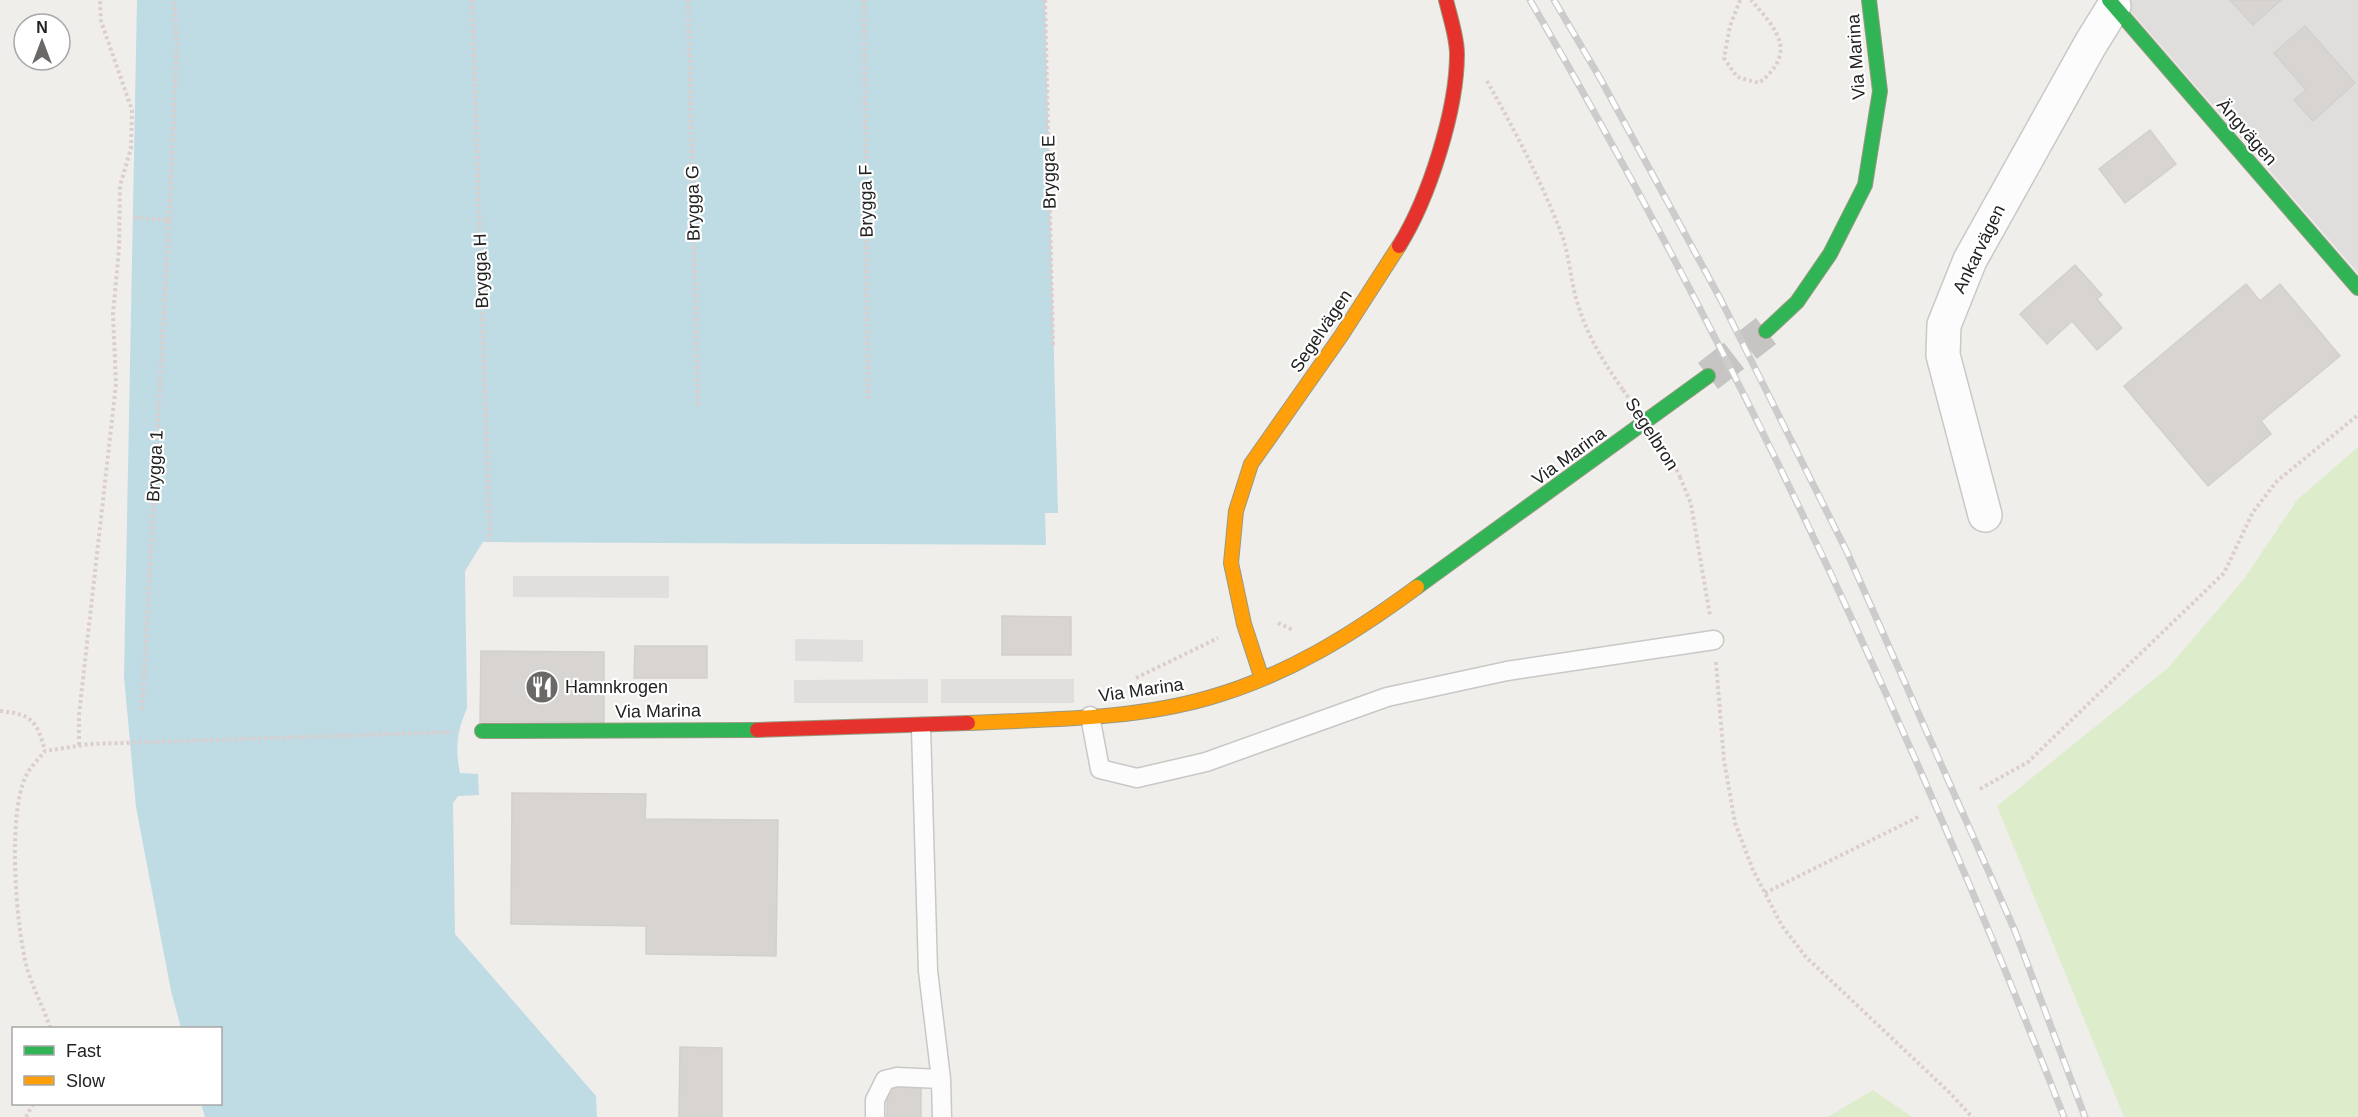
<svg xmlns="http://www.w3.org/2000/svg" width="2358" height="1117" font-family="Arial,sans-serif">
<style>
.residential{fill:#dfdedc}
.grass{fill:#ddeccb}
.parking{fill:#e0dfde}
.water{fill:#bfdbe3}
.building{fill:#d7d4d2;stroke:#d3d0cc;stroke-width:1.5}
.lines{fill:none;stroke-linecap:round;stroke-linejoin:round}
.secondary-tunnel{stroke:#c7c5c3;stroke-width:33;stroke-dasharray:33 16;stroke-linecap:butt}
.lane-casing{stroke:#c9c8c7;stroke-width:21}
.street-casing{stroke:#c9c8c7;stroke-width:36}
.fast-casing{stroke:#999a82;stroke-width:16}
.slow-casing{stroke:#999a82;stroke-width:16}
.jam-casing{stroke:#999a82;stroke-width:16}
.path{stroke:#dccecd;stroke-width:4;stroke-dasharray:3 3;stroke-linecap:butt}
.lane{stroke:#fdfcfc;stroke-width:18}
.street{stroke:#fdfcfc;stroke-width:33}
.fast{stroke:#30b455;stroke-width:14}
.slow{stroke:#ff9f0a;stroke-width:14}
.jam{stroke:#e5322d;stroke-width:14}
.rail-casing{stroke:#ccc;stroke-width:7}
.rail{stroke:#fff;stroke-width:4.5;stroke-dasharray:14;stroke-linecap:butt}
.path-bridge{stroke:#dccecd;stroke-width:4;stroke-dasharray:3 3;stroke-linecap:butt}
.labels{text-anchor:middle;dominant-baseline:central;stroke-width:4.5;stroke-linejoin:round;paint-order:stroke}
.street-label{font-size:18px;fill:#222;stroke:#fff}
.poi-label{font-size:18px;fill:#222;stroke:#fff;text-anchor:start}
</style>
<rect width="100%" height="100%" fill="#f0eeeb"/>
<path class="residential" d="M 2121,0 L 2358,0 L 2358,273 Z"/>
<path class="grass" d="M 2358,447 L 2358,1117 L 2124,1117 L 1997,806 L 2168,668 L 2244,579 L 2297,500 Z
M 1873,1090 L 1912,1117 L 1828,1117 Z"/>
<path class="parking" d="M 513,576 L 669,576 L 669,598 L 513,597 Z
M 795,639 L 863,640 L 863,662 L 795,661 Z
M 928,679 L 928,703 L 794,703 L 794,680 Z
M 941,679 L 1074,679 L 1074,703 L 941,703 Z"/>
<path class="water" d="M 137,0 L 1045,0 L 1058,513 L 1045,513 L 1046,545 L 483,542 L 465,571 L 467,708 C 457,731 455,749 460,773 L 478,774 L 479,795 L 458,796 L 453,803 L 455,934 L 596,1096 L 597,1117 L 205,1117 L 201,1104 L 220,1104 L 220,1028 L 181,1028 L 171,991 L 136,807 L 124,677 Z"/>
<path class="building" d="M 2230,0 L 2281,0 L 2253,25 Z
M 2305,26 L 2355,83 L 2313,121 L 2294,100 L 2306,90 L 2274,53 Z
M 2150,130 L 2176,164 L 2125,203 L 2099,169 Z
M 2075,265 L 2102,295 L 2097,299 L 2122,328 L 2097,350 L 2072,321 L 2047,344 L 2020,314 Z
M 2246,284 L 2260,301 L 2280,284 L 2340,356 L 2261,421 L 2271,434 L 2208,486 L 2124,386 Z
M 1002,616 L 1071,617 L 1071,655 L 1002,655 Z
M 635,646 L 707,646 L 707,678 L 634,678 Z
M 481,651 L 604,652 L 604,722 L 480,722 Z
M 512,793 L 646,794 L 645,819 L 778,820 L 776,956 L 646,954 L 646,926 L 511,924 Z
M 680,1047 L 722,1048 L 722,1117 L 679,1117 Z
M 887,1086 L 921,1086 L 921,1117 L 887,1117 Z"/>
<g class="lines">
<path class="secondary-tunnel" d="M 1708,376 L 1766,331"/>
<defs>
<path id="lane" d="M 1090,716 L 1100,769 L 1137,778 L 1206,762 L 1387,697 L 1507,671 L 1714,640
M 921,727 L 928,971 L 941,1079 L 942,1117
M 875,1117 L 875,1100 L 885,1080 L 897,1077 L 941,1079"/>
<path id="street" d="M 1985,515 L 1943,355 L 1944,325 L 1970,260 L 2090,45 L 2114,6"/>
<path id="fast" d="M 2109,0 L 2358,288
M 1766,331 L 1797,302 L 1830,254 L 1865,185 L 1880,91 L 1869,0
M 1417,587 L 1708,376
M 482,731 L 757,730"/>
<path id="slow" d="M 1262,679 L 1244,624 L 1231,563 L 1236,511 L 1251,464 L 1341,336 L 1399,246
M 968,723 C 1048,719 1131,720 1208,698 C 1286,676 1352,635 1417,587"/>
<path id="jam" d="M 1399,246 C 1429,198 1457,110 1457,54 C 1457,37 1450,17 1446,0
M 757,730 L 968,723"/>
</defs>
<use href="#lane" class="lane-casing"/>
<use href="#street" class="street-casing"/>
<use href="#fast" class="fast-casing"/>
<use href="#slow" class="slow-casing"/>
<use href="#jam" class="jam-casing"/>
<path class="path" d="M 472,0 L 490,542
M 688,0 L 698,407
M 864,0 L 868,401
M 1045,0 L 1053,345
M 1740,0 L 1730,26 L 1724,58 L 1737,77 L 1759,83 C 1798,52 1777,30 1751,0
M 1487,81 C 1515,131 1543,184 1563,238 C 1570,260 1571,284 1578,305 C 1588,337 1604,363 1623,390
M 134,218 L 169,220 L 142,712
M 169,220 L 177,44 L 174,0
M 1680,477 L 1691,504 L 1710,616
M 1278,623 L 1293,630
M 1716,662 L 1724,760 L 1735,823 L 1753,870 L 1782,926 L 1806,957 L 1951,1094 L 1972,1117
M 1136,678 L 1218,638
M 0,711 C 32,714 37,721 45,751
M 79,745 L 79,715 L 116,384 L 113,314 L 119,249 L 120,186 L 131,148 L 132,110 L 101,21 L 100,0
M 1980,789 L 2028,762 L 2224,573 L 2253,512 L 2277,481 L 2358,415
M 1765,893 L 1920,816
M 50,1028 C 44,1008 33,989 27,968 C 16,928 7,814 26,776 C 30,767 39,759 45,751 L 90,744 L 452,732
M 26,1117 L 33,1104"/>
<use href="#lane" class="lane"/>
<use href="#street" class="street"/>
<use href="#fast" class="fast"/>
<use href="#slow" class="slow"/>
<use href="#jam" class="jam"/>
<defs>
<path id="rail" d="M 1530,0 C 1739,357 1913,732 2064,1117
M 1554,0 L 1600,78 L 1721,300 L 1847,552 L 2015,931 L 2085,1117"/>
</defs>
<use href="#rail" class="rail-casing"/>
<use href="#rail" class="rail"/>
<path class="path-bridge" d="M 1623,390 L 1669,454 L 1680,477"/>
</g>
<defs>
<symbol id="restaurant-disc" viewBox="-11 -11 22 22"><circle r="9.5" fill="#6a6968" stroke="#fff"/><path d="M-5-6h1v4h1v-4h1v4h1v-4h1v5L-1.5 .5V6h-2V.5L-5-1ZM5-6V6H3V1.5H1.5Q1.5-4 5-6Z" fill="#fff"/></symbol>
</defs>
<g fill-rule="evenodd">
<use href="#restaurant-disc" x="523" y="668" width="38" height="38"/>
</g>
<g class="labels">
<g class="street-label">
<text transform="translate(1856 57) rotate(-94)">Via Marina</text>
<text transform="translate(2247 132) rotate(49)">Ängvägen</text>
<text transform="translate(1049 172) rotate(-91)">Brygga E</text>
<text transform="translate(866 201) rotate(-91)">Brygga F</text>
<text transform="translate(693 203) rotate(-91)">Brygga G</text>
<text transform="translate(1979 249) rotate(-64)">Ankarvägen</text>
<text transform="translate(481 271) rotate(-92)">Brygga H</text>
<text transform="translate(1321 331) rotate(-56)">Segelvägen</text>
<text transform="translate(1652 434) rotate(57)">Segelbron</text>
<text transform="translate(1569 456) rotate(-36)">Via Marina</text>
<text transform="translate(155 466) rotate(-87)">Brygga 1</text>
<text transform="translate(1141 690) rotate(-8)">Via Marina</text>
<text transform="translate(658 711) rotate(-1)">Via Marina</text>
</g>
<g class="poi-label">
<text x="565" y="687">Hamnkrogen</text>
</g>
</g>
<rect x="12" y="1027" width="210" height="78" fill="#ffffff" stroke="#a7a7a7" stroke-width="1.5"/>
<rect x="24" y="1046" width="30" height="9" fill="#30b455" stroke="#a7a7a7" stroke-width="1.5"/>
<text x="66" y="1057" font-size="18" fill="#222222">Fast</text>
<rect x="24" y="1076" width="30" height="9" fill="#ff9f0a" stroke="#a7a7a7" stroke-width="1.5"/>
<text x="66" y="1087" font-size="18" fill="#222222">Slow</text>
<g transform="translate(42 42)"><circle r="28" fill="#ffffff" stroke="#a7a7a7" stroke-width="1.5"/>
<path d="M0-4.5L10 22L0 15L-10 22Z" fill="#6a6968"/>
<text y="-9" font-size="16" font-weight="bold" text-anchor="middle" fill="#222222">N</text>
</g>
</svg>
